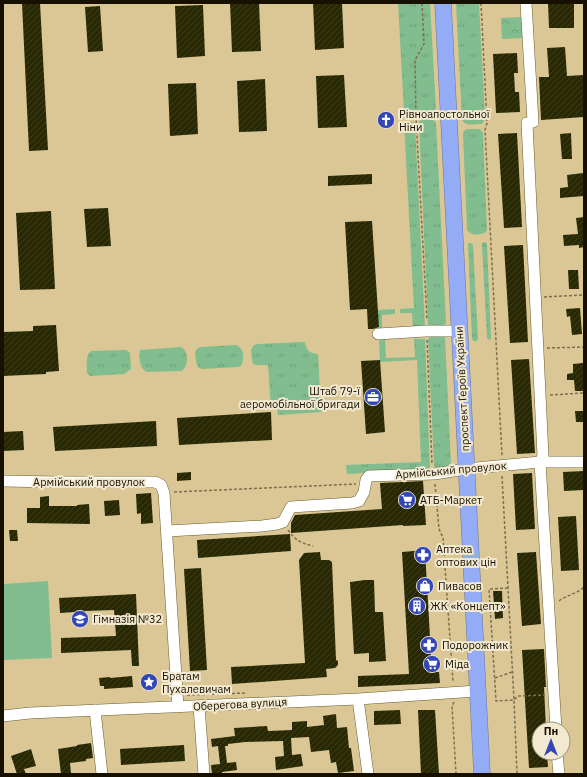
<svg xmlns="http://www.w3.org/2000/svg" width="587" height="777" font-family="'IBM Plex Sans',sans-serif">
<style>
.grass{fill:url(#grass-tufts)}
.park{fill:url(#park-crowns)}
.garden{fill:#81bd8e}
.building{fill:url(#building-hatch)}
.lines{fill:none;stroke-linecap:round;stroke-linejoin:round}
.minor-casing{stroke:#6c5b2c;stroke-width:12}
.highway-casing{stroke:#6875a0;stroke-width:17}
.path{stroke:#7d6f4e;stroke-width:1.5;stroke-dasharray:3 2;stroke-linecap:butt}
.minor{stroke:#fff;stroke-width:11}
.highway{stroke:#94acf5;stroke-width:16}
.labels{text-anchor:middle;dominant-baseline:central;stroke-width:4;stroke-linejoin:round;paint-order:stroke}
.poi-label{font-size:11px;fill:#171001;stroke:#f2e9d0;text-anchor:start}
.street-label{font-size:11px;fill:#171001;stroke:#f2e9d0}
</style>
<defs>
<pattern id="grass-tufts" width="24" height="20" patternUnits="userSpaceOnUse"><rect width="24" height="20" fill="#81bd8e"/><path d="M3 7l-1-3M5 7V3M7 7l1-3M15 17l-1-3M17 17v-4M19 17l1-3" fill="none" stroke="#6fa179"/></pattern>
<pattern id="park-crowns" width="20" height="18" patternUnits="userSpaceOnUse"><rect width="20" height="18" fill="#81bd8e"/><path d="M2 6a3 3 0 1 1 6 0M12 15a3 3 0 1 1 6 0" fill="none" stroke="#6fa179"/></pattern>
<pattern id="building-hatch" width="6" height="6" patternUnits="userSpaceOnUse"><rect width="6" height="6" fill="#282803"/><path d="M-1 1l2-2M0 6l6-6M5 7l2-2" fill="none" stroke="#3e3d1d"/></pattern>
</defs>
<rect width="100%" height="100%" fill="#dac795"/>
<path class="grass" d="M 398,3 L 430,3 L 436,109 L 432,114 C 427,114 421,116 418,111 L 404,111 Z
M 456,3 L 479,3 L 485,117 L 484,121 L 482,124 C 475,124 466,127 462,120 Z
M 422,120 C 427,120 434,118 436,123 L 446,322 L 445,325 C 440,327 433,327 428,325 L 419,124 L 419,121 Z
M 413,122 L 415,123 L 425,327 L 413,329 L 412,313 L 400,313 L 400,309 L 414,308 L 404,123 Z
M 467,129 L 480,129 L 483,133 L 487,229 L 486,232 C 480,235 471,236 467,230 L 463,134 L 464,131 Z
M 484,242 L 486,243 L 487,244 L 491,338 L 490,340 L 488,339 L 487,338 L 482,245 L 482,243 Z
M 468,243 L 471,243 L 473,245 L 478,338 L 477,341 L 474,341 L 472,339 Z
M 395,309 L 395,314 L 382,315 L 382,330 L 378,329 L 378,310 Z
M 443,335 L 445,337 L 451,464 L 450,466 L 437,468 L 435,467 L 434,465 L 428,339 L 431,336 Z
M 385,338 L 386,358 L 415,357 L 414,339 L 425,339 L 430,469 L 347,474 L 346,465 L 421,462 L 417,360 L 380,362 L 379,339 Z
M 305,342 C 306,350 310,354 318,354 L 321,412 L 278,415 L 277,407 L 271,407 L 268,365 L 257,365 L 253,364 L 252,360 L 251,350 L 254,345 L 258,344 Z
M 236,345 C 244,348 245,358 241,366 L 238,367 L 202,369 L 198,367 L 196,361 L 195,352 L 198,348 L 201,347 Z
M 181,347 C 189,351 189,365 182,371 L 147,372 C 139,368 139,358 140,350 Z
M 126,350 L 130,353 L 131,369 L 124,374 L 90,376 L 87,373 C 87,366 85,356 91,351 Z"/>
<path class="park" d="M 522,17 L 523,38 L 502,39 L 501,18 Z"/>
<path class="garden" d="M 48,581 L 52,658 L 3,660 L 3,584 Z"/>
<path class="building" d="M 22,3 L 40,3 L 48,150 L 29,151 Z
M 230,3 L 259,3 L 261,51 L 232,52 Z
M 313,3 L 342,3 L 344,48 L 315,50 Z
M 548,3 L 574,3 L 574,28 L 549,28 Z
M 203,5 L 205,56 L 177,58 L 175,6 Z
M 100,6 L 103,51 L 88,52 L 85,7 Z
M 565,47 L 567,76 L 584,75 L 584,117 L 541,120 L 539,77 L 549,77 L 547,48 Z
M 517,53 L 518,73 L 514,73 L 515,92 L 519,92 L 520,112 L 496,113 L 493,54 Z
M 344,75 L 347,127 L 318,128 L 316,76 Z
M 265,79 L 267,131 L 239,132 L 237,81 Z
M 196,83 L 198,134 L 170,136 L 168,84 Z
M 387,114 L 390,117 L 394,116 L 394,125 L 383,125 L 378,121 L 383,115 Z
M 517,133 L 522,227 L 504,228 L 498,134 Z
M 571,133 L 572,159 L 562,159 L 560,134 Z
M 583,173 L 584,196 L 560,198 L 560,188 L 568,187 L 567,175 Z
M 372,174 L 372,184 L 328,186 L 328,176 Z
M 108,208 L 111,246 L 87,247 L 84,209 Z
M 51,211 L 55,289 L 20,290 L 16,213 Z
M 584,217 L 584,247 L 579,248 L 579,245 L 564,246 L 563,235 L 578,234 L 576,218 Z
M 372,221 L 379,327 L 373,329 L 368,329 L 367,309 L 350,310 L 345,222 Z
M 523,245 L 528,342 L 510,343 L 504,246 Z
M 568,270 L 578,270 L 579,289 L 569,289 Z
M 580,308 L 582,334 L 572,335 L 570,316 L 567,317 L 566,309 Z
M 56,325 L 59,371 L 46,372 L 46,374 L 3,376 L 3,332 L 33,331 L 33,326 Z
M 529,359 L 535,453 L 517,454 L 511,360 Z
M 380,360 L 385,432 L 366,434 L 361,361 Z
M 583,363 L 584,391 L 575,391 L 574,380 L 567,380 L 567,374 L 573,373 L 573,364 Z
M 575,411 L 584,411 L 584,422 L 576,422 Z
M 271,412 L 272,440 L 179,445 L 177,418 Z
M 156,421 L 157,446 L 55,451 L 53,427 Z
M 23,431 L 24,450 L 3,451 L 3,432 Z
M 584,471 L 584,490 L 564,491 L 563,472 Z
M 191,472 L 191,480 L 177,481 L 177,473 Z
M 532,473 L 535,529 L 516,530 L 513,474 Z
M 423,481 L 426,525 L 403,526 L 403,525 L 291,533 L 291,523 L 295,515 L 382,509 L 380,483 Z
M 151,493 L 153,523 L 141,524 L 141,513 L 137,514 L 136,494 Z
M 49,496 L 49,506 L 77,506 L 77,505 L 89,504 L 90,524 L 27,523 L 27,508 L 40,508 L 40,497 Z
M 119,500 L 120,515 L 105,516 L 104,501 Z
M 576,516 L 579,570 L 561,571 L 558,517 Z
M 9,530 L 17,530 L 18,541 L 10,541 Z
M 290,534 L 291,551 L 198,558 L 197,540 Z
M 425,550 L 432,672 L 439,672 L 440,683 L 358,687 L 358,676 L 409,674 L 402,552 Z
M 320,552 L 321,560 L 329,560 L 332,562 L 336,660 L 338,661 L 338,665 L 335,668 L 326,669 L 327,677 L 232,684 L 231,667 L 305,663 L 299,560 L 304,553 Z
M 536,552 L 541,624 L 522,626 L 517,553 Z
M 201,568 L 207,670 L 190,671 L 184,569 Z
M 365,580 L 374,580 L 375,612 L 383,612 L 386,661 L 369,662 L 369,653 L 354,654 L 350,582 Z
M 493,591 L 502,591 L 503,618 L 495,619 Z
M 136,594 L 139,666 L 132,666 L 131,650 L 61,653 L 61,638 L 116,636 L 114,610 L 85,611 L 86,622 L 76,623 L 75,612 L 60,613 L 59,598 Z
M 544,649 L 546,687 L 544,687 L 546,729 L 539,729 L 539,753 L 547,753 L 548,767 L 529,768 L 522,650 Z
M 132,676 L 133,687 L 104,689 L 104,686 L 100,686 L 99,678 L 110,677 L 110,678 Z
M 400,710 L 401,724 L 374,725 L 374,711 Z
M 418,710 L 435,710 L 439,774 L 421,774 Z
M 336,714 L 337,728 L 347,727 L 349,748 L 351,748 L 354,771 L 338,773 L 336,762 L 331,763 L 329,750 L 311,752 L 309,737 L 291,738 L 292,755 L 301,754 L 303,766 L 276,770 L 275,757 L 284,756 L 283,741 L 245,742 L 228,744 L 228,746 L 225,746 L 227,763 L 236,762 L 237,770 L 222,772 L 222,774 L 212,774 L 211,765 L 220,764 L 218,746 L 212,747 L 211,739 L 235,736 L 234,728 L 267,726 L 268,731 L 292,730 L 292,722 L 307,721 L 307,727 L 324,725 L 323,716 Z
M 91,743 L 93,758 L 86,759 L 86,761 L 70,763 L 71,773 L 61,774 L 58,749 L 77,746 L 77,745 Z
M 184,745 L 185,761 L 121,765 L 120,749 Z
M 31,749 L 36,766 L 24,769 L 26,774 L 17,774 L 11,756 Z"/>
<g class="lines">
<defs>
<path id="minor" d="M 526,3 L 533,122 L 527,123 L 543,456 L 540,462 L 556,729
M 378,334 L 426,331 L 459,331
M 3,481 L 57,482 L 155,482 L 161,485 L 164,493 L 178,707
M 167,531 L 262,526 L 277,524 L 283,522 L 291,507 L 352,503 L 359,501 L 364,492 L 366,480 L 369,476 L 434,474 L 466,469 L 540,462 L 584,462
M 358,699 L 368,774
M 199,706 L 204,774
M 95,710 L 102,774
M 3,716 L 30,713 L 358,699 L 477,691
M 557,753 L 559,774"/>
<path id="highway" d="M 443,3 L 482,774"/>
</defs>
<use href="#minor" class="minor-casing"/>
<use href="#highway" class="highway-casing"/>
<path class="path" d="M 422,3 L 424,44 L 415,60 L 416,118 L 427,320
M 481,3 L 487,123 L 485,130 L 502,456
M 544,297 L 584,295
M 427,340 L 432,464
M 547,348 L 584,347
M 550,395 L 584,393
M 502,476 L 514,700 L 517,774
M 435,484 L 439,529 L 443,538 L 453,682
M 174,492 L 356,484
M 288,530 C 296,541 301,543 313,546
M 508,588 L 489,589 L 496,701 L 514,700 L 518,696 L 545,695
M 559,601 C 566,595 577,594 584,587
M 495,678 L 512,672
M 187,695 L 247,693
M 454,702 L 452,706 L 456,774"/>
<use href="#minor" class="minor"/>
<use href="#highway" class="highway"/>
</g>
<defs>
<symbol id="church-disc" viewBox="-11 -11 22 22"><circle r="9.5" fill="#3246b7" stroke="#f2e9d0"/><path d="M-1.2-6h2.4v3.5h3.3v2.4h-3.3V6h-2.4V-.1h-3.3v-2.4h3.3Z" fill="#fff"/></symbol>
<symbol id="office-disc" viewBox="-11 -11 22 22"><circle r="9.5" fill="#3246b7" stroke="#f2e9d0"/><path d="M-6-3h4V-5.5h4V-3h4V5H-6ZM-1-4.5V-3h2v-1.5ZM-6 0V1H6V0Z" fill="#fff"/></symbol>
<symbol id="supermarket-disc" viewBox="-11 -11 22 22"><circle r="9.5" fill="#3246b7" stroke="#f2e9d0"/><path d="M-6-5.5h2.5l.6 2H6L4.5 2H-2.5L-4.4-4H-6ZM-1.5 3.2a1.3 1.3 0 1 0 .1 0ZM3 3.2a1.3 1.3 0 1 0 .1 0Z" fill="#fff"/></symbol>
<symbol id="pharmacy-disc" viewBox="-11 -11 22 22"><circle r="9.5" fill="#3246b7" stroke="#f2e9d0"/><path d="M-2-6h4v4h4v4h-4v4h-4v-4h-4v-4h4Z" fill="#fff"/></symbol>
<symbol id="shop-disc" viewBox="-11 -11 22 22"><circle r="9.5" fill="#3246b7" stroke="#f2e9d0"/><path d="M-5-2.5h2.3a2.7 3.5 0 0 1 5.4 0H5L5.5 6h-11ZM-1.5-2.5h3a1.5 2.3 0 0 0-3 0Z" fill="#fff"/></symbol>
<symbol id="building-disc" viewBox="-11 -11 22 22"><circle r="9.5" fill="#3246b7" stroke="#f2e9d0"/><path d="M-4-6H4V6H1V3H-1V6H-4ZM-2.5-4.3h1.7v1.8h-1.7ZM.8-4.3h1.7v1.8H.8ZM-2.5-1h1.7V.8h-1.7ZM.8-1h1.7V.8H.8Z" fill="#fff"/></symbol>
<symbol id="school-disc" viewBox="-11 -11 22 22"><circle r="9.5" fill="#3246b7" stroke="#f2e9d0"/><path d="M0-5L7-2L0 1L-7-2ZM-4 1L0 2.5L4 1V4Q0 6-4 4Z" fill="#fff"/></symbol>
<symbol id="sight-disc" viewBox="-11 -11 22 22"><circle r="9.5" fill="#3246b7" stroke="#f2e9d0"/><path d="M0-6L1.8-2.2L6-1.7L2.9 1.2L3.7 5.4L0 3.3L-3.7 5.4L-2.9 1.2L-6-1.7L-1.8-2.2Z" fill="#fff"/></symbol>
</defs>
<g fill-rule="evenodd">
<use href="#church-disc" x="376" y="110" width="20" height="20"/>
<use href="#office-disc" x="363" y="387" width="20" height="20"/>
<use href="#supermarket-disc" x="397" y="490" width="20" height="20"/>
<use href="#pharmacy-disc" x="413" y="545" width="20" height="20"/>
<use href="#shop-disc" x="415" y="576" width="20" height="20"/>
<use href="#building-disc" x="407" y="596" width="20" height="20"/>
<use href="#school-disc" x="70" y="609" width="20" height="20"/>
<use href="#pharmacy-disc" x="419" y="635" width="20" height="20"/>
<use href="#supermarket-disc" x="422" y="654" width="20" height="20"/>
<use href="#sight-disc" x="139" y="672" width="20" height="20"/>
</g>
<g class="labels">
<g class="poi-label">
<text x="399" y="114">Рівноапостольної<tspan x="399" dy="13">Ніни</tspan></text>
<text x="360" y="391" text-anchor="end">Штаб 79-ї<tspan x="360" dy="13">аеромобільної бригади</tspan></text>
<text x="420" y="500">АТБ-Маркет</text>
<text x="436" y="549">Аптека<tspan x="436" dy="13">оптових цін</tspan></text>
<text x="438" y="586">Пивасов</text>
<text x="430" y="606">ЖК «Концепт»</text>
<text x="93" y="619">Гімназія №32</text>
<text x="442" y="645">Подорожник</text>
<text x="445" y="664">Міда</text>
<text x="162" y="676">Братам<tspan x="162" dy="13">Пухалевичам</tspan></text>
</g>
<g class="street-label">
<text transform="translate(462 389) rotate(-93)">проспект Героїв України</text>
<text transform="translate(451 470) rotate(-5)">Армійський провулок</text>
<text x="89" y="482">Армійський провулок</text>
<text transform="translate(240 704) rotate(-3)">Оберегова вулиця</text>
</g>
</g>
<rect width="587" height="777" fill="none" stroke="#171001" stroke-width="8"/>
<g transform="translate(551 741)"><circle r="19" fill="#f2e9d0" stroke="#9a927d"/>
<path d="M0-3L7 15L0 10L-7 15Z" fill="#3246b7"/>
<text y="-6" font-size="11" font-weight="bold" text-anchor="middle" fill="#171001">Пн</text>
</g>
</svg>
